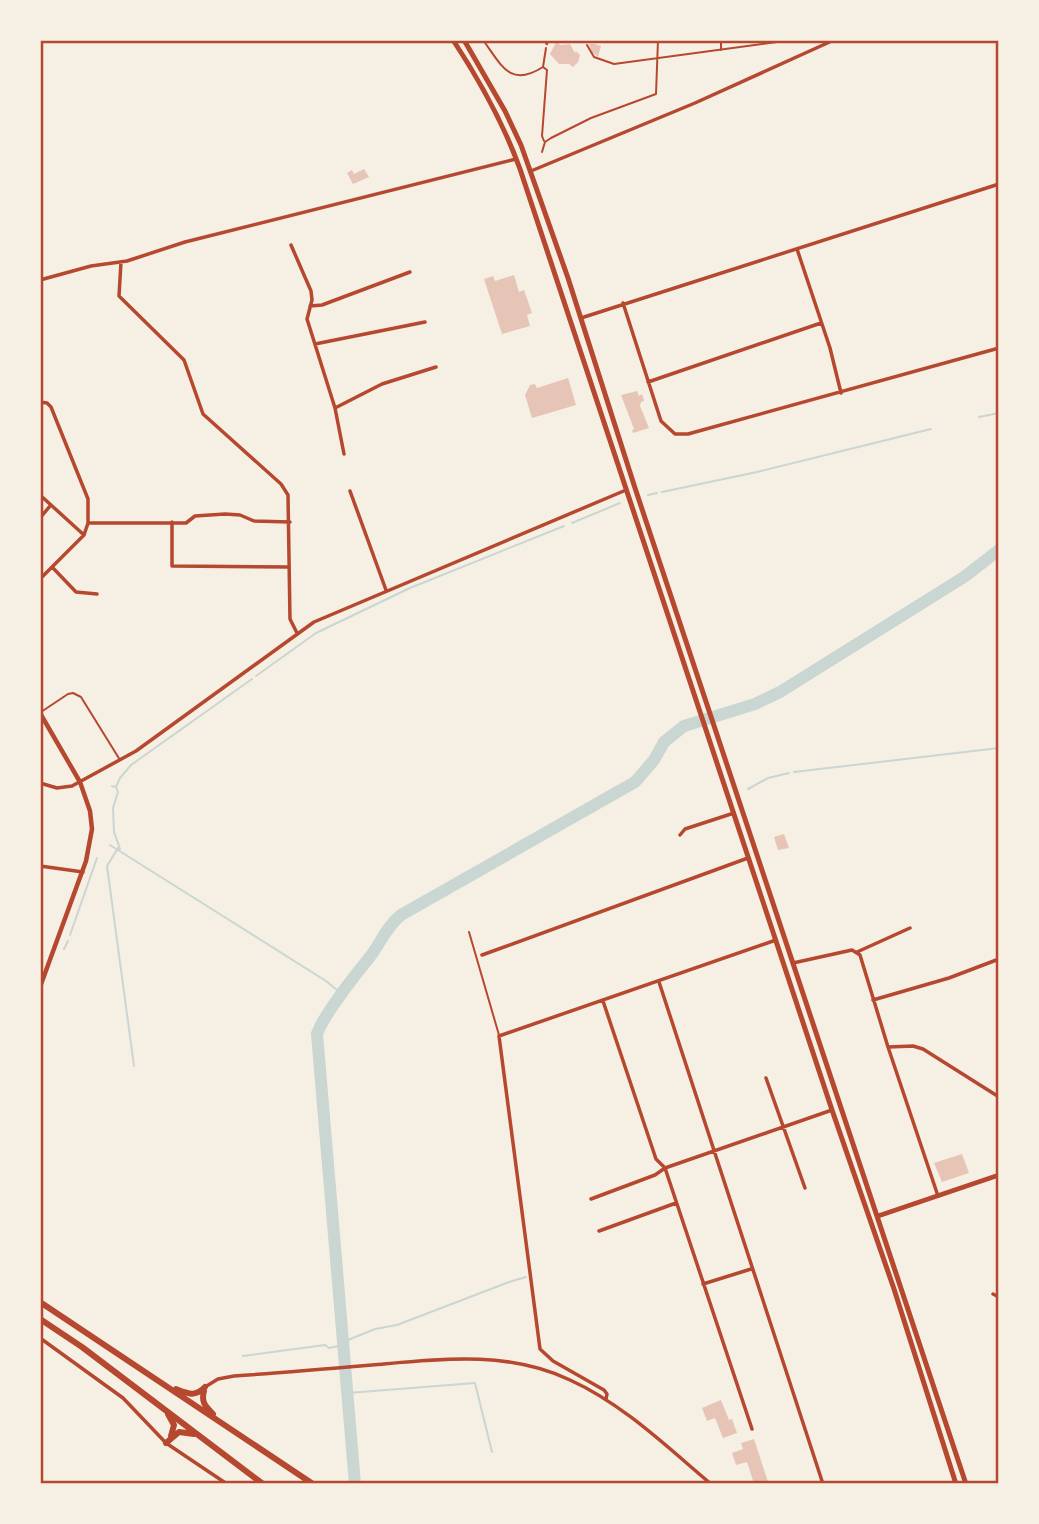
<svg xmlns="http://www.w3.org/2000/svg" width="1039" height="1524" font-family="'Public Sans',sans-serif">
<style>
.lines{fill:none;stroke-linecap:round;stroke-linejoin:round}
.stream{stroke:#c9d6d2;stroke-width:2}
.river{stroke:#c9d6d2;stroke-width:12}
.building{fill:#e6c5b7}
.path{stroke:#b5482f;stroke-width:2}
.service{stroke:#b5482f;stroke-width:2}
.pedestrian{stroke:#b5482f;stroke-width:2.5}
.minor{stroke:#b5482f;stroke-width:3.5}
.tertiary{stroke:#b5482f;stroke-width:4.5}
.secondary{stroke:#b5482f;stroke-width:5}
.trunk{stroke:#b5482f;stroke-width:6}
.neatline{fill:none;stroke:#b5482f;stroke-width:2.5}
</style>
<rect width="100%" height="100%" fill="#f6efe4"/>
<g class="lines">
<path class="stream" d="M 979,417 L 999,413
M 662,492 L 757,472 L 931,429
M 648,495 L 657,493
M 572,523 L 620,503
M 256,676 L 316,633 L 410,588 L 564,526
M 794,772 L 999,748
M 112,786 L 116,787 L 118,792 L 113,808 L 114,832 L 120,849
M 116,787 L 120,778 L 131,765 L 252,679
M 748,789 L 768,778 L 789,773
M 110,845 L 326,981 L 343,995
M 118,848 L 107,866 L 134,1066
M 70,935 L 97,858
M 40,941 L 42,941
M 64,949 L 68,941
M 343,1342 L 375,1329 L 397,1325 L 509,1282 L 526,1277
M 243,1356 L 325,1345 L 329,1348 L 344,1345
M 348,1393 L 475,1383 L 492,1452"/>
<path class="river" d="M 355,1484 L 317,1034 C 323,1016 356,974 369,958 C 381,943 386,927 401,915 L 635,782 L 654,760 L 664,742 L 684,726 L 755,704 L 780,692 L 964,577 L 999,550"/>
</g>
<path class="building" d="M 556,42 L 561,45 L 570,44 L 575,53 L 576,51 L 580,55 L 578,62 L 573,67 L 569,64 L 559,64 L 550,54 Z
M 589,44 L 595,44 L 601,46 L 598,57 L 592,52 Z
M 364,169 L 369,177 L 353,184 L 347,173 L 352,170 L 354,174 Z
M 514,275 L 519,292 L 524,290 L 532,313 L 527,315 L 530,326 L 502,334 L 484,279 L 493,276 L 495,281 Z
M 568,378 L 576,405 L 532,418 L 525,395 L 530,385 L 535,384 L 537,388 Z
M 637,391 L 639,396 L 642,394 L 644,401 L 641,402 L 640,406 L 649,428 L 633,433 L 632,430 L 634,429 L 621,395 Z
M 784,834 L 789,848 L 778,850 L 774,837 Z
M 962,1154 L 969,1173 L 942,1182 L 934,1163 Z
M 721,1400 L 729,1420 L 732,1419 L 737,1433 L 723,1438 L 715,1418 L 707,1421 L 702,1408 Z
M 754,1439 L 768,1482 L 762,1484 L 754,1484 L 747,1462 L 736,1465 L 732,1453 L 743,1449 L 741,1443 Z"/>
<g class="lines">
<path class="path" d="M 483,40 C 502,66 510,88 543,67
M 721,40 L 721,50
M 587,45 L 594,57 L 614,64 L 792,40
M 544,141 L 542,136 L 547,70 L 543,67 L 546,48
M 542,152 L 545,142 L 551,138 L 591,118 L 656,94 L 658,40"/>
<path class="service" d="M 41,712 L 68,694 L 73,693 L 81,697 L 120,760
M 469,932 L 499,1035"/>
<path class="pedestrian" d="M 545,41 L 547,44"/>
<path class="minor" d="M 531,171 L 695,103 L 834,40
M 291,245 L 311,291 L 312,300 L 307,319 L 335,408 L 344,454
M 797,249 L 830,348 L 841,393
M 121,262 L 119,296 L 184,360 L 203,414 L 281,484 L 288,495 L 290,619 L 297,633
M 40,280 L 91,266 L 127,261 L 185,242 L 516,159
M 623,303 L 661,421 L 675,434 L 688,434 L 999,348
M 310,306 L 322,305 L 410,272
M 581,318 L 999,184
M 315,344 L 425,322
M 648,382 L 821,323
M 40,402 L 47,403 L 51,407 L 88,499 L 88,523 L 84,535 L 40,579
M 335,408 L 382,384 L 436,367
M 350,491 L 386,590
M 40,495 L 84,535
M 40,518 L 50,506
M 172,522 L 172,566 L 289,567
M 88,523 L 186,523 L 195,516 L 225,514 L 240,515 L 254,521 L 290,522
M 53,568 L 76,592 L 97,594
M 40,783 L 57,788 L 72,786 L 136,751 L 314,622 L 626,490
M 680,835 L 685,829 L 734,813
M 40,866 L 83,872
M 857,952 L 910,928
M 482,955 L 748,858
M 793,963 L 852,950 L 860,955 L 888,1047 L 938,1196
M 659,982 L 823,1484
M 873,1000 L 949,978 L 999,959
M 603,1001 L 656,1159 L 665,1168 L 752,1429
M 888,1047 L 913,1046 L 923,1049 L 999,1097
M 766,1078 L 805,1188
M 591,1199 L 655,1175 L 665,1168 L 832,1110
M 599,1231 L 676,1203
M 703,1284 L 751,1269
M 993,1294 L 999,1297
M 40,1338 L 123,1398 L 166,1443 L 227,1484
M 205,1387 L 218,1379 L 234,1376 C 280,1373 326,1369 372,1365 C 439,1359 507,1350 570,1380 C 623,1404 667,1447 711,1484
M 606,1399 L 607,1394 L 604,1390 L 553,1361 L 540,1349 L 499,1036 L 776,940"/>
<path class="tertiary" d="M 40,713 L 80,782 L 90,811 L 92,829 L 86,861 L 40,987
M 878,1216 L 999,1175"/>
<path class="secondary" d="M 453,40 C 480,81 503,122 520,169 L 832,1110 L 894,1289 L 956,1484
M 464,40 L 505,111 L 521,145 L 568,278 L 635,488 L 966,1484"/>
<path class="trunk" d="M 40,1302 L 313,1484
M 40,1319 L 82,1347 L 263,1484
M 176,1389 C 189,1394 195,1397 205,1387
M 204,1391 C 201,1402 205,1406 213,1414
M 168,1414 L 174,1425 L 171,1436
M 166,1443 L 179,1432 L 194,1434"/>
</g>
<rect width="1039" height="1524" fill="none" stroke="#f6efe4" stroke-width="84"/>
<rect x="42" y="42" width="955" height="1440" class="neatline"/>
</svg>
